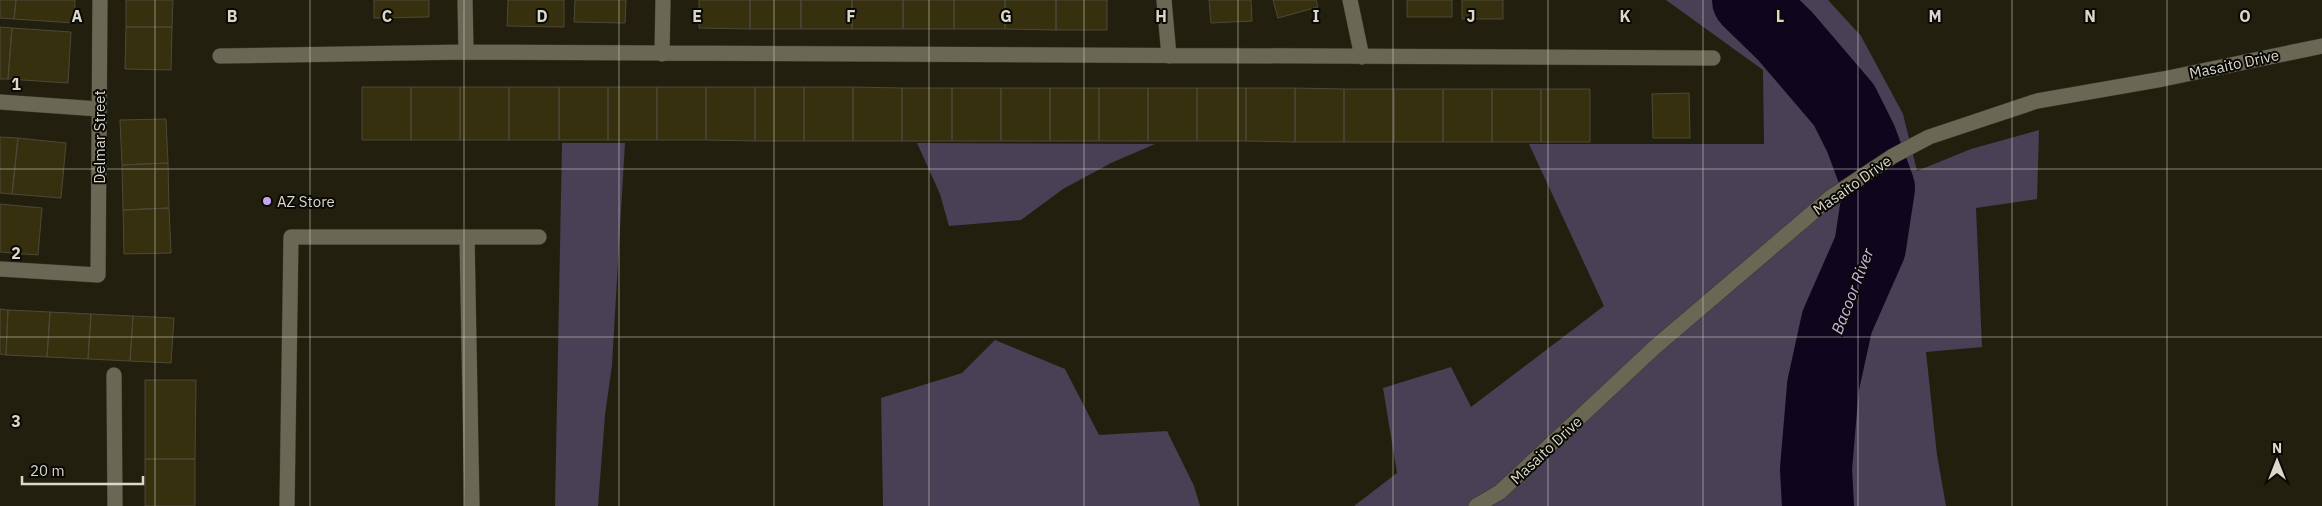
<svg xmlns="http://www.w3.org/2000/svg" width="2322" height="506" font-family="'IBM Plex Sans',sans-serif">
<style>
.green{fill:#484054}
.lines{fill:none;stroke-linecap:round;stroke-linejoin:round}
.river{stroke:#0f051c;stroke-width:72}
.building{fill:#37300f;stroke:#4d4938}
.minor-casing{stroke:#39372d;stroke-width:16}
.minor{stroke:#6b6755;stroke-width:15}
.grid{fill:none;stroke:#dad8cd;stroke-width:1;stroke-opacity:0.55}
.poi-dot{fill:#c5a7f1;stroke:#0a0904;stroke-width:2}
.labels{text-anchor:middle;dominant-baseline:central;stroke-width:4;stroke-linejoin:round;paint-order:stroke}
.street-label{font-size:15px;fill:#dad8cd;stroke:#0a0904}
.poi-label{font-size:15px;fill:#dad8cd;stroke:#0a0904;text-anchor:start}
.water-label{font-size:16px;font-style:italic;fill:#ccb6ed;stroke:#0a0904}
.grid-label{font-size:16px;text-anchor:middle;font-weight:bold;fill:#dad8cd;stroke:#0a0904;stroke-width:4;stroke-linejoin:round;paint-order:stroke}
</style>
<rect width="100%" height="100%" fill="#231f0f"/>
<path class="green" d="M 1666,0 L 1828,0 L 1861,36 L 1903,114 L 1917,171 L 1971,149 L 2039,130 L 2037,199 L 1976,208 L 1982,347 L 1926,352 L 1937,455 L 1946,506 L 1354,506 L 1397,473 L 1383,388 L 1451,367 L 1471,407 L 1604,306 L 1529,144 L 1764,144 L 1763,70 Z
M 562,143 L 625,143 L 612,365 L 605,415 L 598,506 L 555,506 Z
M 917,143 L 1155,144 L 1111,163 L 1063,189 L 1021,220 L 949,226 L 940,194 Z
M 995,340 L 1065,369 L 1099,435 L 1167,431 L 1194,486 L 1200,506 L 883,506 L 881,398 L 962,373 Z"/>
<g class="lines">
<path class="river" d="M 1748,0 L 1785,36 L 1844,105 L 1861,139 L 1879,188 L 1870,247 L 1837,322 L 1823,386 L 1816,469 L 1818,506"/>
</g>
<path class="building" d="M 0,0 L 16,0 L 14,19 L 0,18 Z
M 16,0 L 75,0 L 74,23 L 14,19 Z
M 126,0 L 173,0 L 172,27 L 126,27 Z
M 374,0 L 429,0 L 429,17 L 374,18 Z
M 508,0 L 564,0 L 564,27 L 507,26 Z
M 575,0 L 626,0 L 625,23 L 574,22 Z
M 699,0 L 750,0 L 750,29 L 699,28 Z
M 750,0 L 801,0 L 801,29 L 750,29 Z
M 801,0 L 852,0 L 852,29 L 801,29 Z
M 852,0 L 903,0 L 903,29 L 852,29 Z
M 903,0 L 954,0 L 954,29 L 903,29 Z
M 954,0 L 1005,0 L 1005,29 L 954,29 Z
M 1005,0 L 1056,0 L 1056,30 L 1005,29 Z
M 1056,0 L 1107,0 L 1107,30 L 1056,30 Z
M 1209,0 L 1251,0 L 1252,21 L 1211,23 Z
M 1273,0 L 1316,0 L 1318,7 L 1278,18 Z
M 1407,0 L 1452,0 L 1452,17 L 1407,17 Z
M 1462,0 L 1503,0 L 1503,19 L 1462,19 Z
M 0,27 L 12,28 L 8,79 L 0,79 Z
M 126,27 L 172,27 L 171,70 L 125,69 Z
M 12,28 L 71,32 L 68,83 L 8,79 Z
M 362,87 L 411,87 L 411,140 L 362,140 Z
M 411,87 L 460,87 L 460,140 L 411,140 Z
M 460,87 L 509,87 L 509,140 L 460,140 Z
M 509,87 L 559,87 L 559,140 L 509,140 Z
M 559,87 L 608,87 L 608,140 L 559,140 Z
M 608,87 L 657,87 L 657,140 L 608,140 Z
M 657,87 L 706,87 L 706,140 L 657,140 Z
M 706,87 L 755,87 L 755,141 L 706,140 Z
M 755,87 L 804,87 L 804,141 L 755,141 Z
M 804,87 L 853,87 L 853,141 L 804,141 Z
M 853,87 L 902,88 L 902,141 L 853,141 Z
M 902,88 L 952,88 L 952,141 L 902,141 Z
M 952,88 L 1001,88 L 1001,141 L 952,141 Z
M 1001,88 L 1050,88 L 1050,141 L 1001,141 Z
M 1050,88 L 1099,88 L 1099,141 L 1050,141 Z
M 1099,88 L 1148,88 L 1148,141 L 1099,141 Z
M 1148,88 L 1197,88 L 1197,141 L 1148,141 Z
M 1197,88 L 1246,88 L 1246,141 L 1197,141 Z
M 1246,88 L 1295,88 L 1295,142 L 1246,141 Z
M 1295,88 L 1344,89 L 1344,142 L 1295,142 Z
M 1344,89 L 1394,89 L 1394,142 L 1344,142 Z
M 1394,89 L 1443,89 L 1443,142 L 1394,142 Z
M 1443,89 L 1492,89 L 1492,142 L 1443,142 Z
M 1492,89 L 1541,89 L 1541,142 L 1492,142 Z
M 1541,89 L 1590,89 L 1590,142 L 1541,142 Z
M 1689,93 L 1690,138 L 1653,138 L 1652,94 Z
M 166,119 L 168,163 L 122,165 L 120,120 Z
M 0,137 L 18,138 L 12,194 L 0,193 Z
M 18,138 L 66,143 L 61,198 L 12,194 Z
M 168,163 L 169,208 L 123,210 L 122,165 Z
M 0,204 L 42,208 L 38,255 L 0,252 Z
M 169,208 L 171,253 L 124,254 L 123,210 Z
M 0,309 L 8,310 L 6,355 L 0,354 Z
M 8,310 L 50,312 L 47,357 L 6,355 Z
M 50,312 L 91,314 L 88,359 L 47,357 Z
M 91,314 L 133,316 L 130,361 L 88,359 Z
M 133,316 L 174,318 L 171,363 L 130,361 Z
M 145,380 L 196,380 L 195,459 L 145,459 Z
M 145,459 L 195,459 L 195,506 L 145,506 Z"/>
<g class="lines">
<defs>
<path id="minor" d="M 465,0 L 466,52 L 1713,58
M 1164,0 L 1169,56
M 1350,0 L 1362,57
M 662,54 L 663,0
M 220,56 L 466,52
M 0,102 L 99,109
M 467,237 L 472,506
M 0,269 L 98,275 L 100,0
M 114,375 L 115,506
M 287,506 L 291,237 L 539,237
M 1476,506 L 1500,492 L 1655,347 L 1831,197 L 1893,156 L 1929,137 L 2037,101 L 2163,79 L 2322,46"/>
</defs>
<use href="#minor" class="minor-casing"/>
<use href="#minor" class="minor"/>
</g>
<path class="grid" d="M 155,0 L 155,506M 310,0 L 310,506M 464,0 L 464,506M 619,0 L 619,506M 774,0 L 774,506M 929,0 L 929,506M 1084,0 L 1084,506M 1238,0 L 1238,506M 1393,0 L 1393,506M 1548,0 L 1548,506M 1703,0 L 1703,506M 1858,0 L 1858,506M 2012,0 L 2012,506M 2167,0 L 2167,506M 0,169 L 2322,169M 0,337 L 2322,337"/>
<circle class="poi-dot" cx="267" cy="201" r="5"/>
<g class="labels">
<g class="street-label">
<text transform="translate(2234 64) rotate(-12)">Masaito Drive</text>
<text transform="translate(99 137) rotate(-90)">Delmar Street</text>
<text transform="translate(1852 185) rotate(-35)">Masaito Drive</text>
<text transform="translate(1546 450) rotate(-43)">Masaito Drive</text>
</g>
<g class="poi-label">
<text x="277" y="201">AZ Store</text>
</g>
<g class="water-label">
<text transform="translate(1852 291) rotate(-69)">Bacoor River</text>
</g>
</g>
<g class="grid-label">
<text x="77" y="22">A</text>
<text x="232" y="22">B</text>
<text x="387" y="22">C</text>
<text x="542" y="22">D</text>
<text x="697" y="22">E</text>
<text x="851" y="22">F</text>
<text x="1006" y="22">G</text>
<text x="1161" y="22">H</text>
<text x="1316" y="22">I</text>
<text x="1471" y="22">J</text>
<text x="1625" y="22">K</text>
<text x="1780" y="22">L</text>
<text x="1935" y="22">M</text>
<text x="2090" y="22">N</text>
<text x="2245" y="22">O</text>
<text x="16" y="90">1</text>
<text x="16" y="259">2</text>
<text x="16" y="427">3</text>
</g>
<g transform="translate(2277 461)" stroke="#0a0904" stroke-width="4" paint-order="stroke">
<path d="M0-4L9 19L0 12L-9 19Z" fill="#dad8cd"/>
<text y="-8" font-size="14" font-weight="bold" text-anchor="middle" fill="#dad8cd">N</text>
</g>
<path d="M22 476v8h121v-8" fill="none" stroke="#dad8cd" stroke-width="2.5"/>
<text x="30" y="476" font-size="15" fill="#dad8cd" stroke="#0a0904" stroke-width="4" paint-order="stroke">20 m</text>
</svg>
